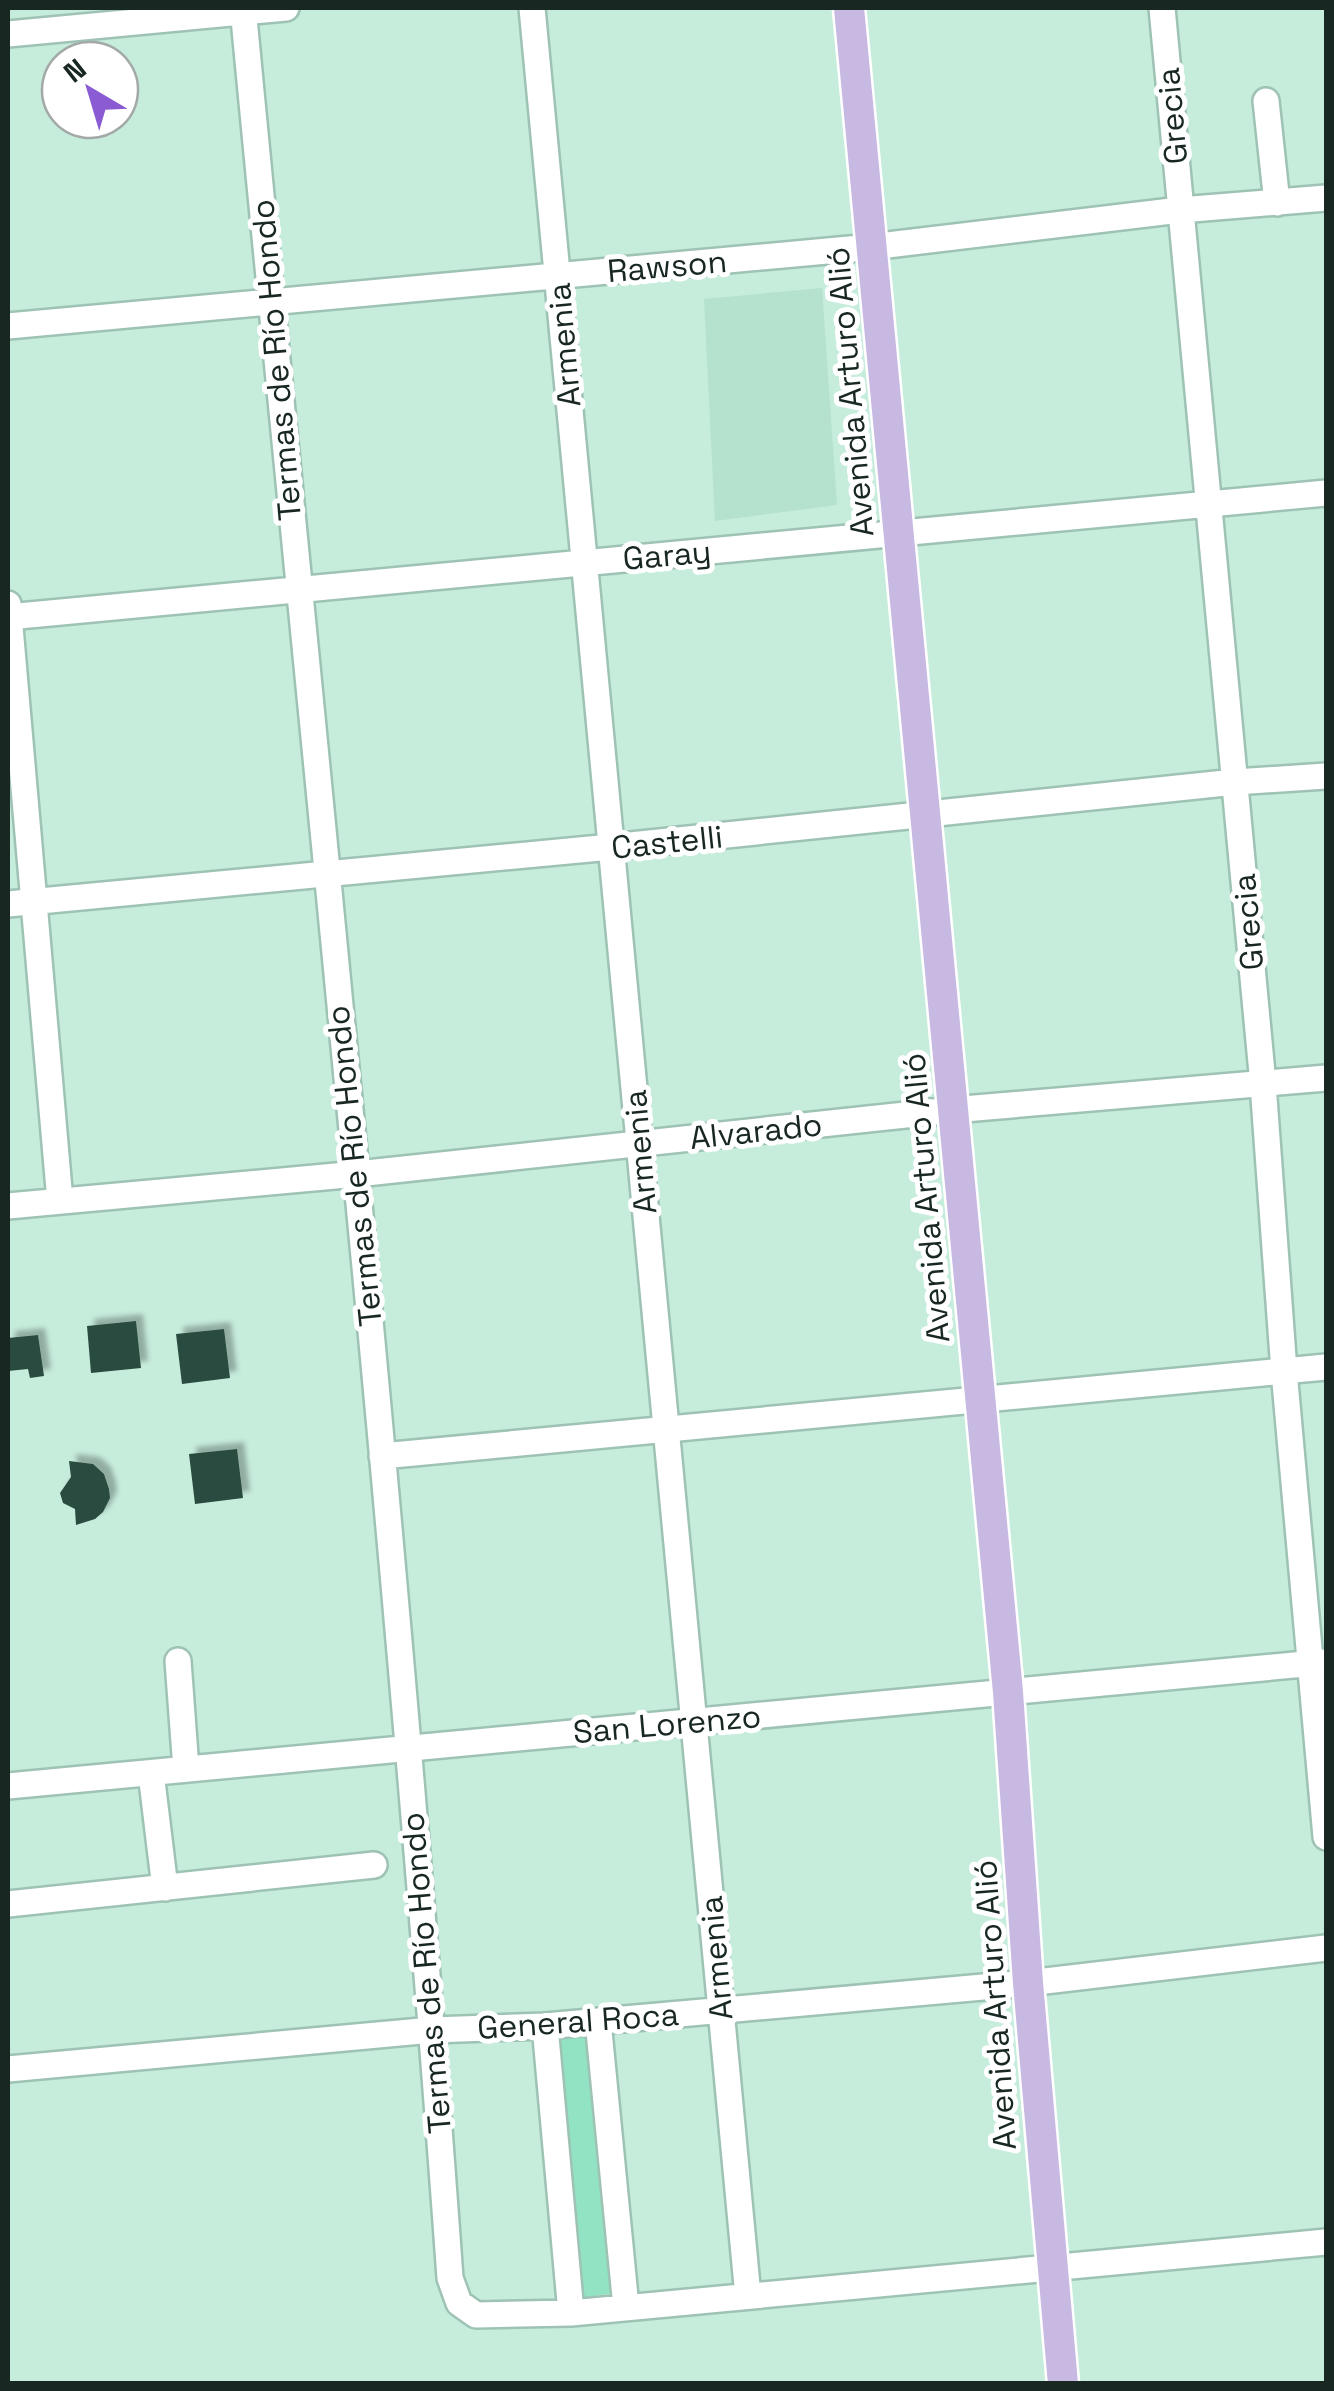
<svg xmlns="http://www.w3.org/2000/svg" width="1334" height="2391" font-family="'Space Grotesk',sans-serif">
<style>
.built{fill:#b4e2ce}
.green{fill:#91e3c4}
.building{fill:#2a4c3f;filter:url(#shadow)}
.lines{fill:none;stroke-linecap:round;stroke-linejoin:round}
.minor-casing{stroke:#9ec3b4;stroke-width:30}
.major-casing{stroke:#fff;stroke-width:35}
.minor{stroke:#fff;stroke-width:25}
.major{stroke:#c7b9e2;stroke-width:30}
.labels{text-anchor:middle;dominant-baseline:central;stroke-width:10;stroke-linejoin:round;paint-order:stroke}
.street-label{font-size:32px;fill:#182721;stroke:#fff}
</style>
<defs>
<filter id="shadow"><feDropShadow dx="7" dy="-7" stdDeviation="2.5" flood-color="#0004"/></filter>
</defs>
<rect width="100%" height="100%" fill="#c6ecdc"/>
<path class="built" d="M 822,288 L 837,505 L 715,521 L 704,299 Z"/>
<path class="green" d="M 588,2030 L 615,2293 L 578,2298 L 556,2034 Z"/>
<path class="building" d="M 136,1321 L 141,1368 L 91,1373 L 87,1326 Z
M 224,1329 L 230,1378 L 182,1384 L 176,1334 Z
M 38,1335 L 44,1376 L 30,1378 L 28,1369 L 8,1371 L 8,1338 Z
M 237,1449 L 243,1498 L 195,1504 L 189,1454 Z
M 69,1461 L 93,1464 L 104,1474 L 109,1489 L 110,1498 L 103,1512 L 95,1519 L 76,1525 L 75,1509 L 63,1503 L 60,1493 L 71,1477 Z"/>
<g class="lines">
<defs>
<path id="minor" d="M 243,8 C 315,764 396,1520 450,2278 L 459,2303 L 476,2315 L 571,2313 L 1326,2242
M 532,8 L 748,2296
M 1162,8 L 1263,1084 L 1284,1371 L 1326,1837
M 8,34 L 286,8
M 1266,101 L 1277,203
M 8,326 L 871,247 L 1180,210 L 1326,198
M 8,604 L 60,1201
M 8,617 L 1326,493
M 8,904 L 611,847 L 1235,782 L 1326,776
M 8,1206 L 357,1174 L 952,1110 L 1326,1078
M 382,1456 L 1326,1367
M 178,1661 L 186,1769
M 151,1773 L 165,1888
M 8,1786 L 1326,1662
M 8,1904 L 374,1865
M 598,2021 L 626,2307
M 545,2026 L 571,2313
M 8,2069 L 432,2030 L 545,2026 L 1028,1983 L 1326,1948"/>
<path id="major" d="M 849,8 L 1008,1692 L 1028,1983 L 1063,2384"/>
</defs>
<use href="#minor" class="minor-casing"/>
<use href="#major" class="major-casing"/>
<use href="#minor" class="minor"/>
<use href="#major" class="major"/>
</g>
<g class="labels">
<g class="street-label">
<text transform="translate(1172 116) rotate(-95)">Grecia</text>
<text transform="translate(667 266) rotate(-5)">Rawson</text>
<text transform="translate(564 345) rotate(-95)">Armenia</text>
<text transform="translate(276 360) rotate(-95)">Termas de Río Hondo</text>
<text transform="translate(850 392) rotate(-95)">Avenida Arturo Alió</text>
<text transform="translate(667 555) rotate(-5)">Garay</text>
<text transform="translate(667 842) rotate(-6)">Castelli</text>
<text transform="translate(1248 922) rotate(-95)">Grecia</text>
<text transform="translate(756 1131) rotate(-6)">Alvarado</text>
<text transform="translate(640 1152) rotate(-95)">Armenia</text>
<text transform="translate(354 1166) rotate(-96)">Termas de Río Hondo</text>
<text transform="translate(926 1198) rotate(-95)">Avenida Arturo Alió</text>
<text transform="translate(667 1724) rotate(-5)">San Lorenzo</text>
<text transform="translate(716 1958) rotate(-95)">Armenia</text>
<text transform="translate(426 1973) rotate(-95)">Termas de Río Hondo</text>
<text transform="translate(995 2005) rotate(-94)">Avenida Arturo Alió</text>
<text transform="translate(578 2021) rotate(-4)">General Roca</text>
</g>
</g>
<rect width="1334" height="2391" fill="none" stroke="#182721" stroke-width="20"/>
<g transform="translate(90 90) rotate(322)"><circle r="48" fill="#ffffff" stroke="#a3a9a6" stroke-width="2.5"/>
<path d="M0-8L18 38L0 25L-18 38Z" fill="#8b5bd4"/>
<text y="-15" font-size="28" font-weight="bold" text-anchor="middle" fill="#182721">N</text>
</g>
</svg>
